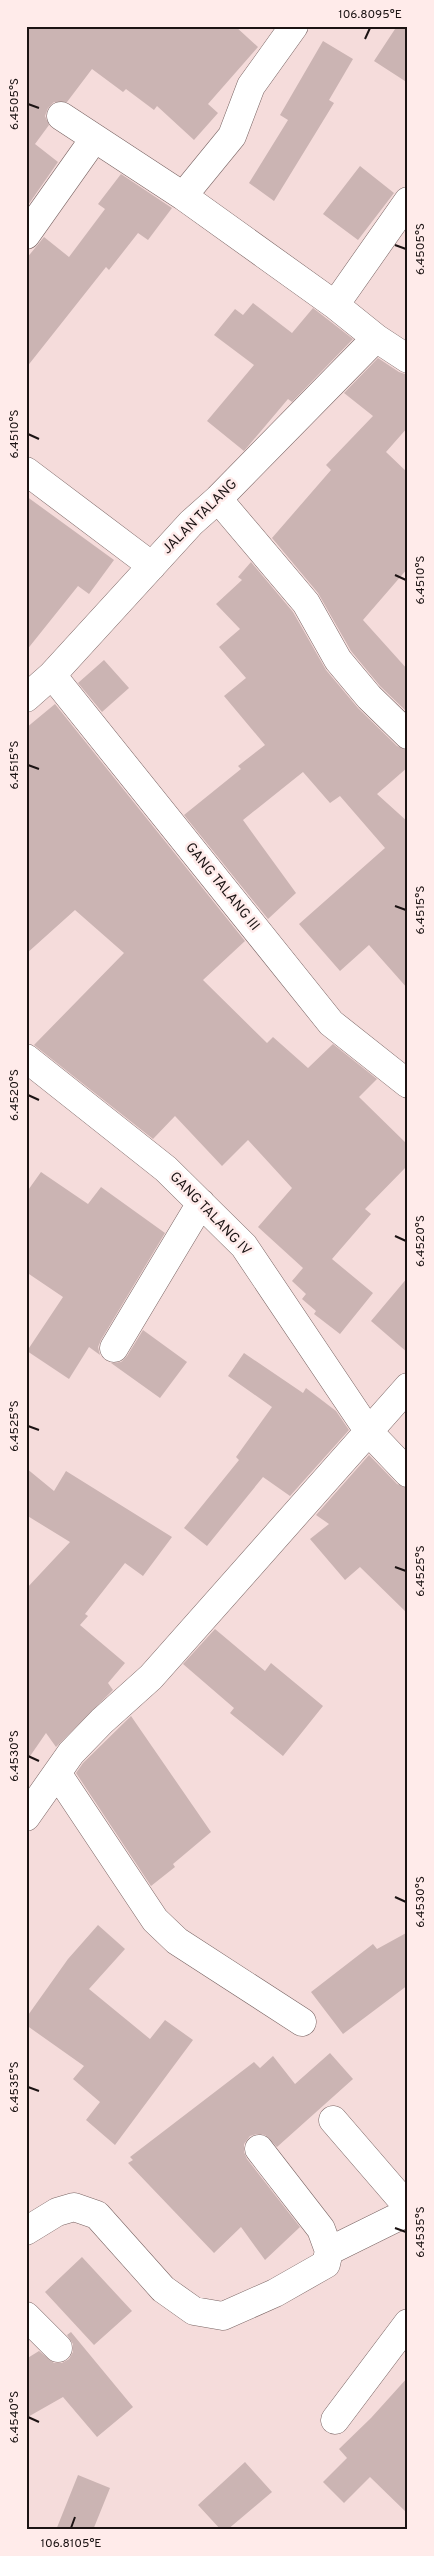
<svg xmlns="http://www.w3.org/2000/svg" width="434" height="2556" font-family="Overpass,sans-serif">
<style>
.building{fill:#cbb4b3}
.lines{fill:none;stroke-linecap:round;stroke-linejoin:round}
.street-casing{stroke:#796463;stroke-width:29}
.street{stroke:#fff;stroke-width:28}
.ticks{fill:none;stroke:#1b1313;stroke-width:2}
.labels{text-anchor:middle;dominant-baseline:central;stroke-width:5;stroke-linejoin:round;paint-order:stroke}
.street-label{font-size:14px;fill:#1b1313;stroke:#ffebea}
.neatline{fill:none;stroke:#1b1313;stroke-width:2}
.ticks-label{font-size:12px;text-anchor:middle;fill:#1b1313}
</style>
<rect width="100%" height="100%" fill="#f5dcdb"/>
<path class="building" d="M 26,26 L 235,26 L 258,47 L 208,104 L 218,113 L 194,140 L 157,106 L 154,110 L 126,89 L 123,92 L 92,69 L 67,102 L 54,102 L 48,108 L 45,116 L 49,125 L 35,144 L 58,162 L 26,208 Z
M 397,26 L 408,26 L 408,83 L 374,61 Z
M 323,41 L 353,59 L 329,100 L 334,103 L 274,201 L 249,183 L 288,120 L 280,115 Z
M 360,166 L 394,193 L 358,240 L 323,214 Z
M 121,174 L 172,208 L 148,240 L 138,233 L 109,270 L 106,267 L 26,368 L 26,259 L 44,237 L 69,257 L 105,209 L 98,204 Z
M 253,303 L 292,333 L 313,308 L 353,339 L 292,402 L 288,399 L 244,451 L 207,421 L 254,365 L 214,335 L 235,309 L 243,315 Z
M 378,358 L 399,372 L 408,375 L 408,427 L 386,452 L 408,473 L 408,568 L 363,620 L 408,670 L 408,713 L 380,686 L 351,651 L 318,593 L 272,538 L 331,470 L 326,465 L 373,416 L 344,393 Z
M 26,496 L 114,560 L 89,594 L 78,586 L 26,651 Z
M 251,562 L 293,612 L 326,670 L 358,708 L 397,746 L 408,750 L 408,767 L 377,794 L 408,822 L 408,989 L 369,945 L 340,971 L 299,924 L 385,848 L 340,796 L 330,803 L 303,772 L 243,820 L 296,893 L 268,919 L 184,815 L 241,769 L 238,766 L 265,745 L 224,696 L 246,678 L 219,647 L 240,629 L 216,604 L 242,580 L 238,577 Z
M 104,660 L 129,688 L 102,712 L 78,683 Z
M 55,704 L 245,941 L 203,980 L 267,1043 L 273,1037 L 308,1068 L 333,1044 L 377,1079 L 359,1097 L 408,1145 L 408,1165 L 365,1209 L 371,1214 L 332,1259 L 373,1293 L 340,1334 L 314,1314 L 316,1311 L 302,1299 L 306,1294 L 292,1281 L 303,1268 L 258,1227 L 292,1188 L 248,1140 L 222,1166 L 175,1116 L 153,1139 L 34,1045 L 124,953 L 75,910 L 26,954 L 26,728 Z
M 41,1172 L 88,1204 L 101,1187 L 165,1233 L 101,1340 L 98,1347 L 100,1355 L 89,1347 L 69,1379 L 27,1351 L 63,1297 L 26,1272 L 26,1193 Z
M 408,1277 L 408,1353 L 371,1321 Z
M 143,1330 L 187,1362 L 160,1398 L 111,1363 L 121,1362 L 127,1356 Z
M 244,1353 L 303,1393 L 306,1388 L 336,1411 L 349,1430 L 290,1496 L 263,1477 L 207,1546 L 184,1528 L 239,1460 L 236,1457 L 272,1407 L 228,1376 Z
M 369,1455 L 397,1484 L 408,1488 L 408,1614 L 360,1567 L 345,1580 L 310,1539 L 329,1524 L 316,1515 Z
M 26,1468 L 54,1491 L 66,1471 L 172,1537 L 143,1576 L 125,1563 L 85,1614 L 88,1616 L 80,1625 L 125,1663 L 108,1683 L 113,1690 L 56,1747 L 46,1733 L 26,1762 L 26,1589 L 70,1542 L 26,1515 Z
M 215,1629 L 265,1671 L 271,1663 L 323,1706 L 283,1756 L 230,1713 L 234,1708 L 183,1664 Z
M 131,1716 L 211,1832 L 173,1864 L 175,1867 L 151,1886 L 76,1773 L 83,1763 Z
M 98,1925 L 125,1949 L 89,1989 L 150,2039 L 165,2020 L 193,2040 L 115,2145 L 86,2120 L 100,2102 L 73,2079 L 84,2066 L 26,2025 L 26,2018 L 68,1959 Z
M 408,1932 L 408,1985 L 343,2034 L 311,1992 L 373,1944 L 377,1949 Z
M 330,2053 L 353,2079 L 277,2147 L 265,2135 L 257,2134 L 250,2136 L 244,2144 L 244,2152 L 247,2159 L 300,2227 L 265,2260 L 241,2227 L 214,2253 L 128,2163 L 133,2160 L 130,2157 L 254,2062 L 260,2068 L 273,2056 L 295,2084 Z
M 82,2257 L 132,2311 L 94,2345 L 45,2292 Z
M 71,2332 L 133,2407 L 97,2437 L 63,2397 L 26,2418 L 26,2359 L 39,2351 L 54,2363 L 62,2363 L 69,2359 L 73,2352 L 73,2344 L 67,2335 Z
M 408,2377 L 408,2514 L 370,2477 L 344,2503 L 323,2482 L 347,2458 L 339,2449 L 371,2418 Z
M 245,2462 L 272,2492 L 227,2530 L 221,2530 L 198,2505 Z
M 78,2475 L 110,2488 L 93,2530 L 56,2530 Z"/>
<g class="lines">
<defs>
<path id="street" d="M 61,116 L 183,196 L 335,305 L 376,338 L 408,359
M 183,196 L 232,136 L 251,86 L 294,26
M 26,235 L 94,139
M 335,305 L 408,201
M 26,471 L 152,566
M 218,499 L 306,603 L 338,660 L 369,697 L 408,735
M 52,675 L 331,1023 L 408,1084
M 26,698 L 52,675 L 191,523 L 218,499 L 376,338
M 26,1058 L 166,1169 L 244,1246 L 369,1432 L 408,1473
M 114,1348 L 201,1203
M 57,1773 L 155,1920 L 177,1941 L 302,2022
M 26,1817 L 71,1753 L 102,1721 L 151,1677 L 408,1387
M 333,2120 L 408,2207
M 26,2231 L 57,2212 L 74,2207 L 97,2215 L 163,2289 L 194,2311 L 223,2316 L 275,2293 L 326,2264 L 329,2251 L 321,2229 L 259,2149
M 329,2251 L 408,2212
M 26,2316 L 58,2348
M 335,2420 L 408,2323"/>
</defs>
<use href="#street" class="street-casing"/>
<use href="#street" class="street"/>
</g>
<path class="ticks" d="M 365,39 L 370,28M 28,104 L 39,108M 395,245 L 406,249M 28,434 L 39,439M 395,575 L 406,580M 28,765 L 39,769M 395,906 L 406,910M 28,1095 L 39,1100M 395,1236 L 406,1241M 28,1426 L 39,1430M 395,1567 L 406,1571M 28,1756 L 39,1761M 395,1897 L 406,1902M 28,2087 L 39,2091M 395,2228 L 406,2232M 28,2417 L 39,2422M 71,2528 L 75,2517"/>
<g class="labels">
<g class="street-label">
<text transform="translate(200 517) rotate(-45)">JALAN TALANG</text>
<text transform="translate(222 887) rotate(51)">GANG TALANG III</text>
<text transform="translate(210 1214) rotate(46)">GANG TALANG IV</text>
</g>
</g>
<rect width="434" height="2556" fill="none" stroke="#ffebea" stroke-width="55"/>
<rect x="28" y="28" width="378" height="2500" class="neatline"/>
<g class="ticks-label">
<text x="370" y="18">106.8095°E</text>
<text transform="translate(14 104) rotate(-90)" y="4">6.4505°S</text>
<text transform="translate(420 249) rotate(-90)" y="4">6.4505°S</text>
<text transform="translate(14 434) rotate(-90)" y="4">6.4510°S</text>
<text transform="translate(420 580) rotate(-90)" y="4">6.4510°S</text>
<text transform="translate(14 765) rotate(-90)" y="4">6.4515°S</text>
<text transform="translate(420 910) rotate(-90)" y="4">6.4515°S</text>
<text transform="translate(14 1095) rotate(-90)" y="4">6.4520°S</text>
<text transform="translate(420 1241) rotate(-90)" y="4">6.4520°S</text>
<text transform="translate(14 1426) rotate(-90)" y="4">6.4525°S</text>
<text transform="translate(420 1571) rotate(-90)" y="4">6.4525°S</text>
<text transform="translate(14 1756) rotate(-90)" y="4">6.4530°S</text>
<text transform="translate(420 1902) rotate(-90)" y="4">6.4530°S</text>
<text transform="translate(14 2087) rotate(-90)" y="4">6.4535°S</text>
<text transform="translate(420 2232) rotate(-90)" y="4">6.4535°S</text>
<text transform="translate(14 2417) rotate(-90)" y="4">6.4540°S</text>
<text x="71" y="2547">106.8105°E</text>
</g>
</svg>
